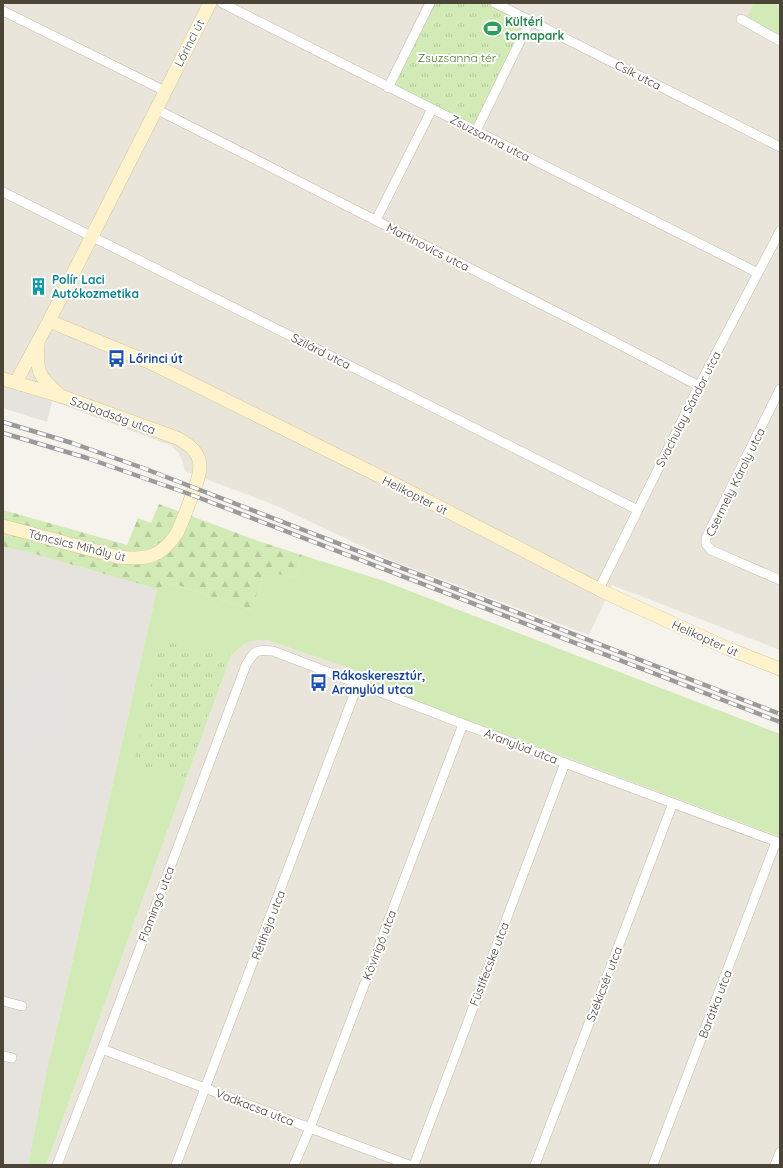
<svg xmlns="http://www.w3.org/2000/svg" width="783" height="1168" font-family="Quicksand,sans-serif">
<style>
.residential{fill:#eae5da}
.industrial{fill:#e6e2dd}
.green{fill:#d2eab5}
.forest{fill:url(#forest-firs)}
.park{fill:url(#park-tufts)}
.parking{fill:#e5e3e0}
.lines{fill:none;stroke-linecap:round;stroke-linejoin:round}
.street-casing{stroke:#c2bbae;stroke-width:10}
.secondary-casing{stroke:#d6c79b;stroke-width:14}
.street{stroke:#fff;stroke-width:9}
.secondary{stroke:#fff3cd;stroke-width:13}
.rail-casing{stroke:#9a9a9a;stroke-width:4.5}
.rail{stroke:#fff;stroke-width:3;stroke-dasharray:9;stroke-linecap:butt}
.labels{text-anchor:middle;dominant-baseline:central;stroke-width:4;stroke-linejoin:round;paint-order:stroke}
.leisure-label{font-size:12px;font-weight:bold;fill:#27864d;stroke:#fff;text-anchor:start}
.street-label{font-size:12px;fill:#4b4439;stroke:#fff}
.park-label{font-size:12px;fill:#4a7f2a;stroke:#fff}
.culture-label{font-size:12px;font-weight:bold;fill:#0d838f;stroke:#fff;text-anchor:start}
.transit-label{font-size:12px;font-weight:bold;fill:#164399;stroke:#fff;text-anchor:start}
</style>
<defs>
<pattern id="forest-firs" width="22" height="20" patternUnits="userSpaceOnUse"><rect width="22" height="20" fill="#d2eab5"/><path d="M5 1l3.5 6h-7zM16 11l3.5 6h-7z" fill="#b6ca9c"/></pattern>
<pattern id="park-tufts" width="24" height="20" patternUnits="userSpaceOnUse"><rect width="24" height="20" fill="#d2eab5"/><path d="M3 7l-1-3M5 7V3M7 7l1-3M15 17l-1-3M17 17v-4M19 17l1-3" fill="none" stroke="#b6ca9c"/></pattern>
</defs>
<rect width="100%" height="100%" fill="#f6f3ec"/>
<path class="residential" d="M 3,3 L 780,3 L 780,650 L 612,585 L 589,635 L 393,561 L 277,506 L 185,471 L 183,463 L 179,454 L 172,446 L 52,401 L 3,387 Z
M 252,640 L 267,640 L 365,673 L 362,681 L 780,837 L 780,1165 L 46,1165 L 231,656 L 239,648 Z"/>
<path class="industrial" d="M 3,387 L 52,401 L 47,422 L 3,408 Z
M 3,547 L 24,551 L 157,589 L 69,976 L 45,1079 L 28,1165 L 3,1165 Z"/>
<path class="green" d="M 754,3 L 780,3 L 780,35 L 747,17 Z
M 302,555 L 384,581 L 780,734 L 780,837 L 362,681 L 364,673 L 267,640 C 248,640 245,642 231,656 L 46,1165 L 28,1165 L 45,1079 L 69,976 L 157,589 L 175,584 L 251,610 L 265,571 L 295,578 Z"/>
<path class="forest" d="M 159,504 L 261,542 L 302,555 L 295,578 L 265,571 L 251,610 L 175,584 L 157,589 L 24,551 L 3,547 L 3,510 L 127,545 L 138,518 L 151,523 Z"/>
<path class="park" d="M 430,3 L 495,3 L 530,21 L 476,131 L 388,88 Z
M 161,640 L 230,654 L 186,777 L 133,765 Z"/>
<path class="parking" d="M 54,672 L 78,726 L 16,754 L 13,759 L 3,754 L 3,694 Z"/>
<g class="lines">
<defs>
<path id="street" d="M 222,3 L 758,273
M 495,3 L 780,147
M 3,11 L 165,91
M 741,19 L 780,41
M 388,88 L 430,3
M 156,109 L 588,328 L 699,386
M 476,131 L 530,21
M 3,192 L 638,510
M 376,220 L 432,109
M 780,389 L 706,538 L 706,544 L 711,550 L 780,580
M 599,589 L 699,386 L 780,231
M 3,1001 L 22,1006
M 102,1049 L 310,1128 L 409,1165
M 3,1056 L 12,1058
M 57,1165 L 102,1049 L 246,665 C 255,651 255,649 273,651 L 565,763 L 780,843
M 176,1165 L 358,684
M 294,1165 L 310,1128 L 463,724
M 414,1165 L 565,763
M 535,1165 L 673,803
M 653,1165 L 776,842
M 775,1165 L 780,1152"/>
<path id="secondary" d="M 49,321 L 151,363 L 389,481 L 604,592 L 729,649 L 780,669
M 38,344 C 36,369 38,377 58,393
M 3,379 L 64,397 L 177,438 C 209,454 201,472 191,498 C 187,510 182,522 177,533 C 161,558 146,560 118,557 L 3,526
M 16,382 L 49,321 L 210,3"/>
</defs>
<use href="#street" class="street-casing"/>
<use href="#secondary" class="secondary-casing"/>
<use href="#street" class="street"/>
<use href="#secondary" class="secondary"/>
<defs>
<path id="rail" d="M 3,422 L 72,443 L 143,468 L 780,714
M 3,433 L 87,458 L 192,495 L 780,722"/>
</defs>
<use href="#rail" class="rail-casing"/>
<use href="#rail" class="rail"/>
</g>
<defs>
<symbol id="stadium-bare" viewBox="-9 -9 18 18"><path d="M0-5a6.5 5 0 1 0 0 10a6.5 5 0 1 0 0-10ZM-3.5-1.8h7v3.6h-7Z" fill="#2e9e5b" stroke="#fff" stroke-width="2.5" paint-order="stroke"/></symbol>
<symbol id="building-bare" viewBox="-9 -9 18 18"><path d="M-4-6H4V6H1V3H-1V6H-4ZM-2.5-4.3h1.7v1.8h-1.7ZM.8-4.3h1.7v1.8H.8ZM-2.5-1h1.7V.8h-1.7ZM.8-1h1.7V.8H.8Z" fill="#0f9aa8" stroke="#fff" stroke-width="2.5" paint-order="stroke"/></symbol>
<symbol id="bus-bare" viewBox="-9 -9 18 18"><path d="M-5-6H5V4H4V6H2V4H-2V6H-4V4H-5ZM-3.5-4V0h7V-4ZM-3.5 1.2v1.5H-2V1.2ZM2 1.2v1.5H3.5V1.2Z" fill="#1a4fb4" stroke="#fff" stroke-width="2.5" paint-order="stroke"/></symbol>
</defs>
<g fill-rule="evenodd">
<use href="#stadium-bare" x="480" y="16" width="25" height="25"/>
<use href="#building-bare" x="26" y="274" width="25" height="25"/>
<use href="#bus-bare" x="104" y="346" width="25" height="25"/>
<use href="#bus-bare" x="306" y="670" width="25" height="25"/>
</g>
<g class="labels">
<g class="leisure-label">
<text x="505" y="21">Kültéri<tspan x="505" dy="14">tornapark</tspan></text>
</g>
<g class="street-label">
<text transform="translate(189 43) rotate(-63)">Lőrinci út</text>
<text transform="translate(638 75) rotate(27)">Csík utca</text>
<text transform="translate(490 138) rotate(27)">Zsuzsanna utca</text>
<text transform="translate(428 247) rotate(27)">Martinovics utca</text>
<text transform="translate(321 351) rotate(27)">Szilárd utca</text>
<text transform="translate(688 409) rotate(-63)">Svachulay Sándor utca</text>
<text transform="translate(113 415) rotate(20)">Szabadság utca</text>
<text transform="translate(735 482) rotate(-64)">Csermely Károly utca</text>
<text transform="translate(415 495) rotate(27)">Helikopter út</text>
<text transform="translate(77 545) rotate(14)">Táncsics Mihály út</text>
<text transform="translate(705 638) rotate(24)">Helikopter út</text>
<text transform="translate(521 746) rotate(21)">Aranylúd utca</text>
<text transform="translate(156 904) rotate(-69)">Flamingó utca</text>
<text transform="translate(268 925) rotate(-69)">Rétihéja utca</text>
<text transform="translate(379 945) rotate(-69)">Kövirigó utca</text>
<text transform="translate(489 964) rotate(-69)">Füstifecske utca</text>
<text transform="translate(604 984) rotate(-69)">Székicsér utca</text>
<text transform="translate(715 1004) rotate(-69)">Barátka utca</text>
<text transform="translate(255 1107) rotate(21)">Vadkacsa utca</text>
</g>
<g class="park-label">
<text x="457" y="57">Zsuzsanna tér</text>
</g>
<g class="culture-label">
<text x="52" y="279">Polír Laci<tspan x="52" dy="14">Autókozmetika</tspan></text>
</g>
<g class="transit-label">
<text x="129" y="358">Lőrinci út</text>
<text x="332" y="675">Rákoskeresztúr,<tspan x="332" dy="14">Aranylúd utca</tspan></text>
</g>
</g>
<rect width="783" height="1168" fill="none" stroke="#4b4439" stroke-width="8"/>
</svg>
